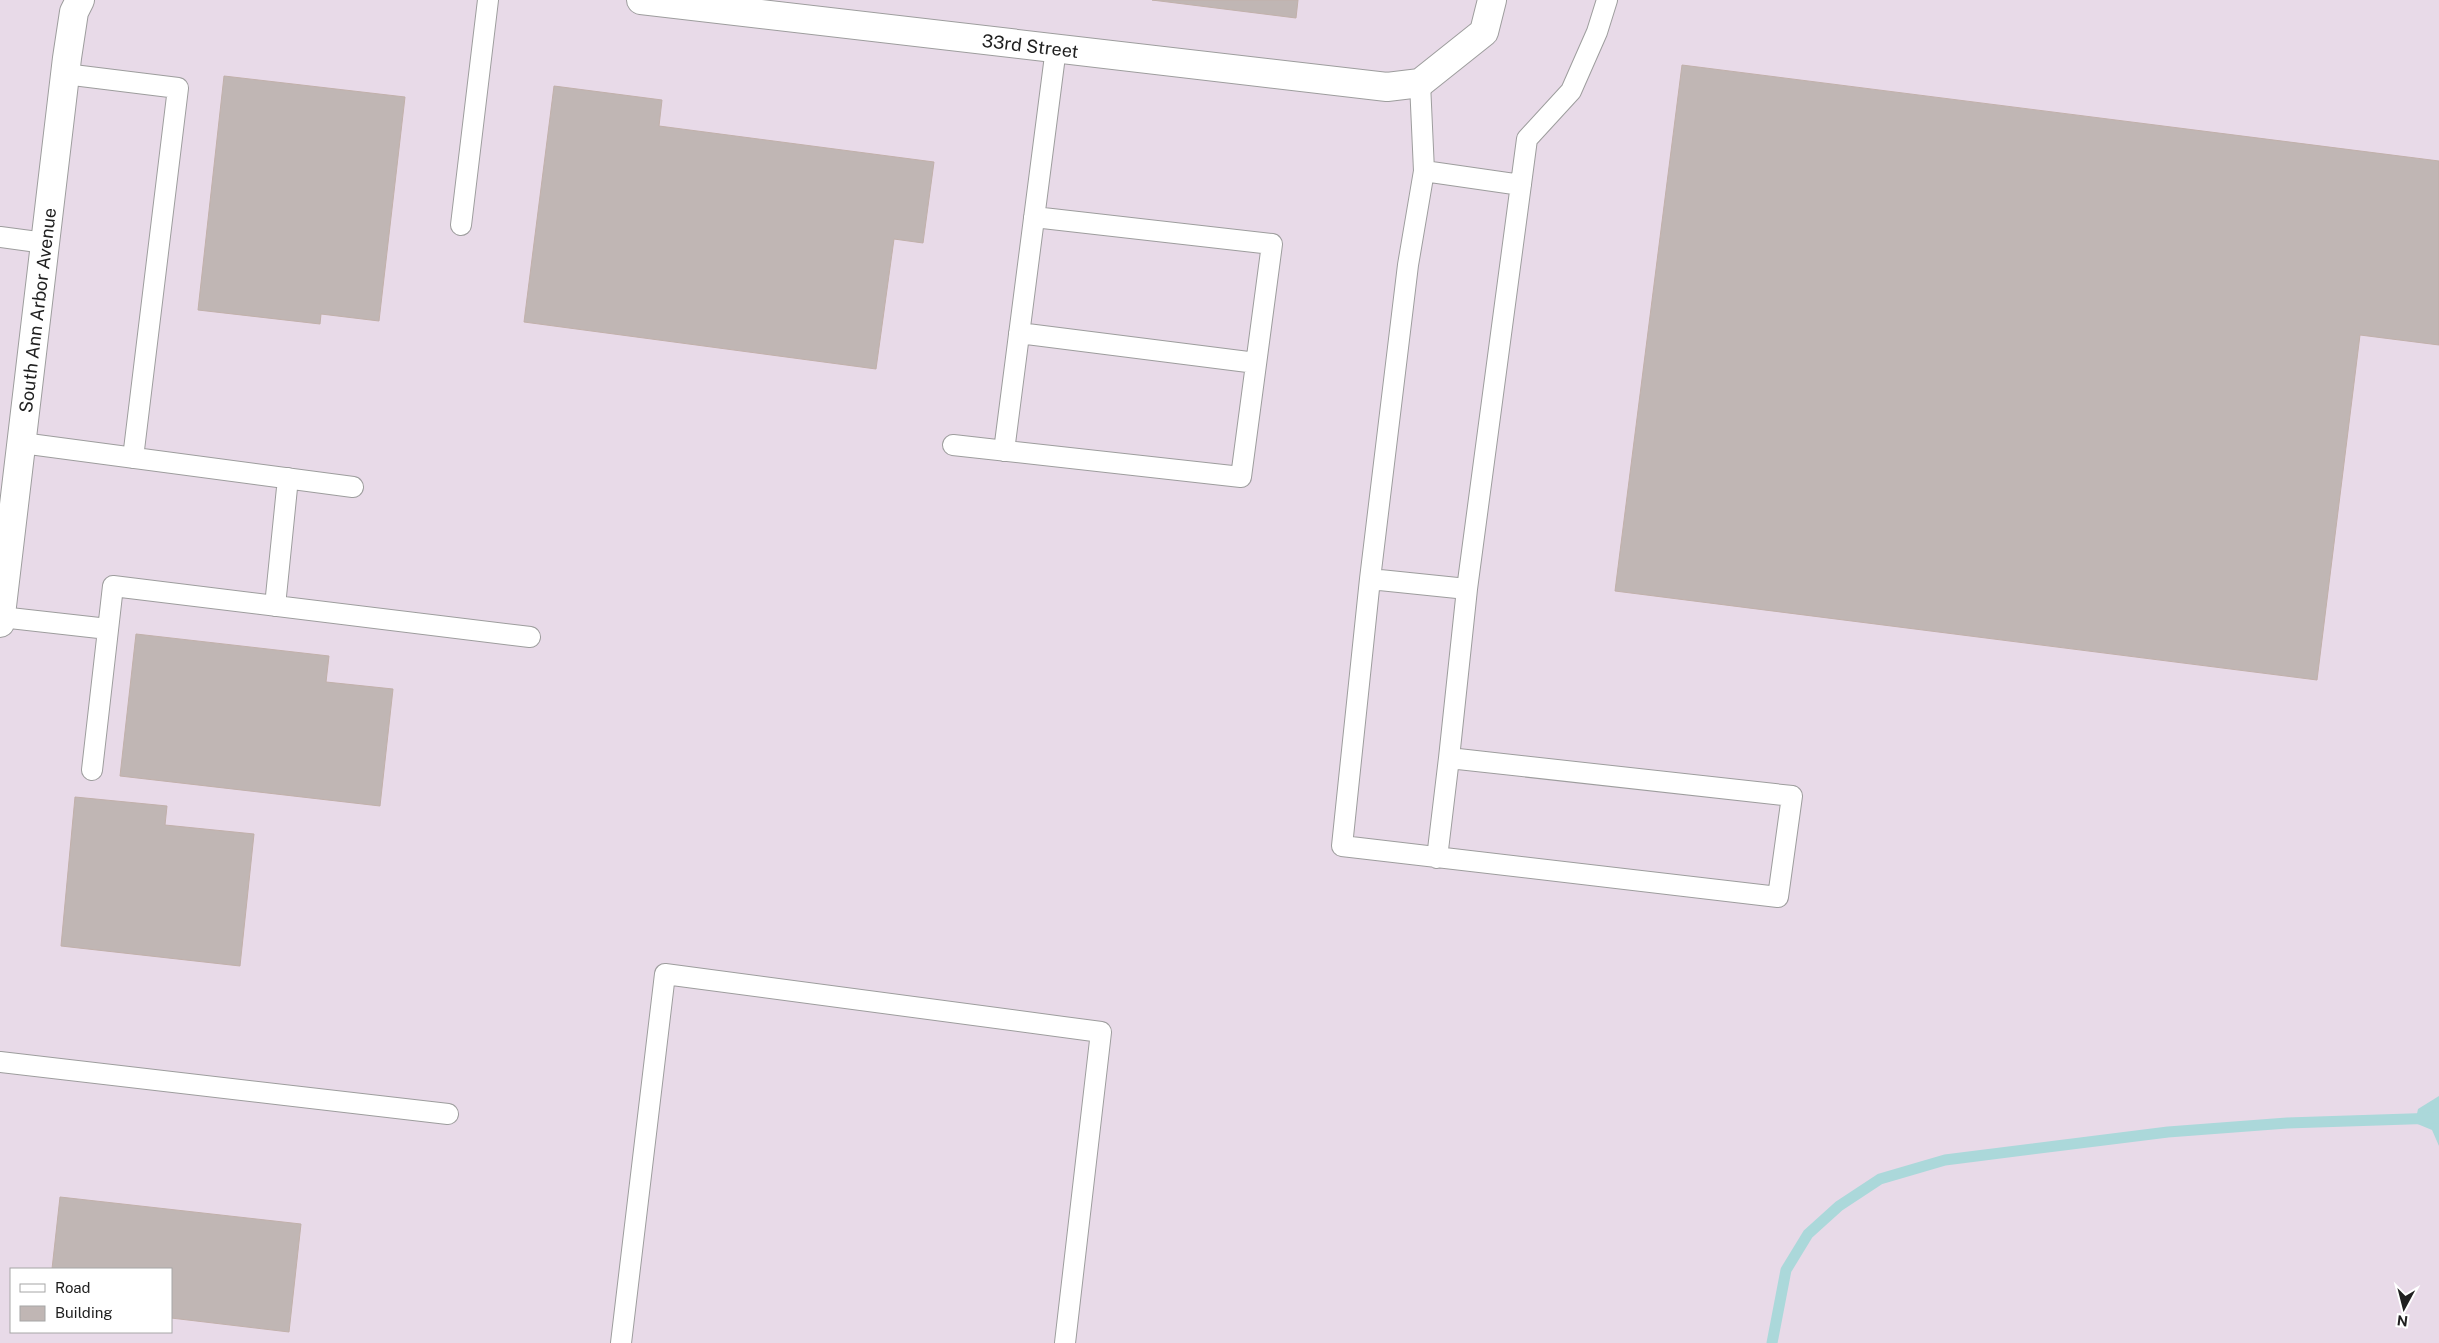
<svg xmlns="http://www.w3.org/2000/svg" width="2439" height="1343" font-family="'Public Sans',sans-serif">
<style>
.industrial{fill:#e8dae8;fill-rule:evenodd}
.water{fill:#abd8da}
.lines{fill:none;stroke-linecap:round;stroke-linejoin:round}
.stream{stroke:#abd8da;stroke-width:11}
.building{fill:#c0b6b4;stroke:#c1b0aa}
.lane-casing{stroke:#9d9d9d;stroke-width:22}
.street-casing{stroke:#9d9d9d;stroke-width:30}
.lane{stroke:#fff;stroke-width:20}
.street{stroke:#fff;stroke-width:28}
.labels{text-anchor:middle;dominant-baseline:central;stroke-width:5;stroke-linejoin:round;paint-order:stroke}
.street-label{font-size:18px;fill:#202020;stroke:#fff}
</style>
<rect width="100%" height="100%" fill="#f0ebe7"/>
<path class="industrial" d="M 0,0 L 2439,0 L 2439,1343 L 0,1343 ZM 11,1269 L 171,1269 L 171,1332 L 11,1332 Z"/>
<path class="water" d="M 2439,1096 L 2439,1146 L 2432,1130 L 2415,1123 L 2418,1109 Z"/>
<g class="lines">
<path class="stream" d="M 1772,1343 L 1786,1270 L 1808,1234 L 1839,1206 L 1880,1179 L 1945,1160 L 2168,1132 L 2287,1123 L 2439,1118"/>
</g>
<path class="building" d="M 1152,0 L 1298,0 L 1296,18 Z
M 1682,65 L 2439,161 L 2439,345 L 2360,335 L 2317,680 L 1615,591 Z
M 224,76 L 405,97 L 379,321 L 321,314 L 320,324 L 198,310 Z
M 554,86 L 662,100 L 659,126 L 934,162 L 923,243 L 894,239 L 876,369 L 524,322 Z
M 136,634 L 329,656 L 326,682 L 393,689 L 380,806 L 120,776 Z
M 75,797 L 167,806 L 165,825 L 254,834 L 240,966 L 61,946 Z
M 60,1197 L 301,1224 L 289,1332 L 171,1318 L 171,1269 L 52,1269 Z"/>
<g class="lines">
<defs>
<path id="lane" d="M 65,74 L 178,88 L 133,458
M 1420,83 L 1424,171 L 1408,265 L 1370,579 L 1467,589 L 1527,139 L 1571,91 L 1597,32 L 1607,0
M 1424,171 L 1521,185
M 461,225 L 488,0
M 0,237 L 45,243
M 1019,333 L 1256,363
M 22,443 L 353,487
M 953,445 L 1241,477 L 1272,244 L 1034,217
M 1004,451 L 1056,48
M 1370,579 L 1342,846 L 1778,897 L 1792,796 L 1449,758 L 1467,589
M 275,606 L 288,478
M 1,617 L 108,629
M 92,770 L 113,586 L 530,637
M 1437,858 L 1449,758
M 0,1062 L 448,1114
M 621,1343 L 665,974 L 1101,1032 L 1065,1343"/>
<g id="street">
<path id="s1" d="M 641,0 L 1387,87 L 1420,83 L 1484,32 L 1492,0"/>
<path id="s2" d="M 0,623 L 67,58 L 74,12 L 80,0"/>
</g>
</defs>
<use href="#lane" class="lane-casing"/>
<use href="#street" class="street-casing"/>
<use href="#lane" class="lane"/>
<use href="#street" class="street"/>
</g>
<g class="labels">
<g class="street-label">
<text stroke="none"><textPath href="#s1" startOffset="392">33rd Street</textPath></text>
<text stroke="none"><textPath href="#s2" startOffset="315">South Ann Arbor Avenue</textPath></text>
</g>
</g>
<rect x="10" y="1268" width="162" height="65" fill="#ffffff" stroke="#a6a6a6"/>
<rect x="20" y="1284" width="25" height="8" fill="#ffffff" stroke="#a6a6a6"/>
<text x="55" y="1293" font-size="15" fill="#202020">Road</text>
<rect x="20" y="1306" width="25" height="15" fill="#c0b6b4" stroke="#a6a6a6"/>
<text x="55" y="1318" font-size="15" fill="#202020">Building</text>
<g transform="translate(2404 1308) rotate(187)" stroke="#ffffff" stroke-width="4" paint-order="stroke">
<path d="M0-4L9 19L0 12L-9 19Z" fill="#202020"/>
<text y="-8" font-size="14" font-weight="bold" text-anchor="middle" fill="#202020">N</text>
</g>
</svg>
